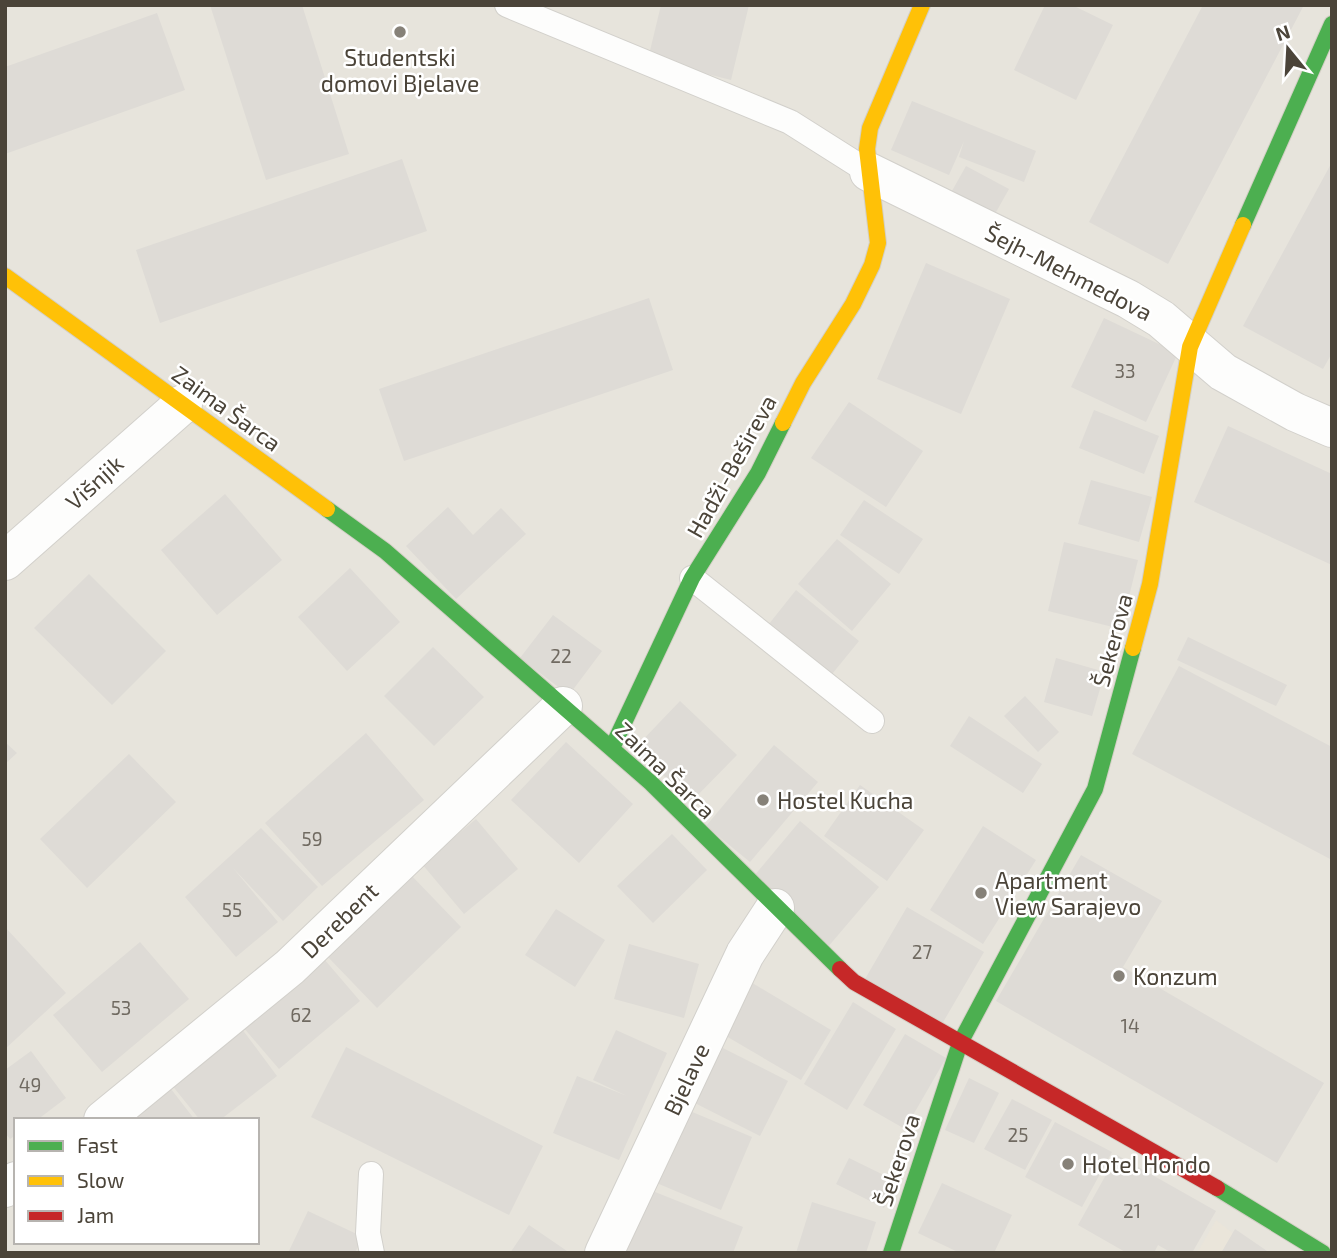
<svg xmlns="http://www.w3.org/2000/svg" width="1337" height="1258" font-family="'Exo 2',sans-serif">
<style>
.residential{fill:#e7e4dc;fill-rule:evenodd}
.education{fill:#eae5da}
.building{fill:#dedbd6}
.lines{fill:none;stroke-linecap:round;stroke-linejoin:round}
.lane-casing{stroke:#d2d0cb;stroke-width:26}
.street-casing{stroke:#d2d0cb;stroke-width:40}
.fast-casing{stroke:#d3cfc5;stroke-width:18}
.slow-casing{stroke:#d3cfc5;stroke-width:18}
.jam-casing{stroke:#d3cfc5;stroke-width:18}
.lane{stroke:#fdfdfc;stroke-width:24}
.street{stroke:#fdfdfc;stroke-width:38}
.fast{stroke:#4caf50;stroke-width:16}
.slow{stroke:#ffc107;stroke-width:16}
.jam{stroke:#c62828;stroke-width:16}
.poi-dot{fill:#868178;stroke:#fff;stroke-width:2.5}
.labels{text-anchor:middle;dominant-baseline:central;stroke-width:5;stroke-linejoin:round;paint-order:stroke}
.number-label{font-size:19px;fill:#706a61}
.poi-label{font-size:23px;fill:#4b4439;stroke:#fff;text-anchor:start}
.street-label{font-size:23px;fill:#4b4439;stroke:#fff}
</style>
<rect width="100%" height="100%" fill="#f4f2ee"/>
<path class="residential" d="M 5,5 L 1332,5 L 1332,1253 L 5,1253 ZM 16,1120 L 257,1120 L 257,1242 L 16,1242 Z"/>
<path class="education" d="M 1216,1220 L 1259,1253 L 1197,1253 Z"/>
<path class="building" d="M 210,5 L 302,5 L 349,154 L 266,180 Z
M 661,5 L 749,5 L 731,80 L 648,59 Z
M 1045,5 L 1072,5 L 1113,25 L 1076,100 L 1014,70 Z
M 1203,5 L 1304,5 L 1168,264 L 1089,222 Z
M 157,13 L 185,90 L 5,154 L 5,67 Z
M 912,101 L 1036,151 L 1024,182 L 959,157 L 964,141 L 949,175 L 891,150 Z
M 402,159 L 427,231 L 160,323 L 136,250 Z
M 1332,162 L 1332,353 L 1323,369 L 1243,326 Z
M 966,166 L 1009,189 L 991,221 L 948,198 Z
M 926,263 L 1010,299 L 961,414 L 877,379 Z
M 649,298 L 673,370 L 404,461 L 379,389 Z
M 1104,318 L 1178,353 L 1146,422 L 1071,387 Z
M 849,402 L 923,451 L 886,507 L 811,458 Z
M 1094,410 L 1159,436 L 1144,474 L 1079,448 Z
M 1228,426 L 1332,474 L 1332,565 L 1194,502 Z
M 1091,480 L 1152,497 L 1139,542 L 1078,524 Z
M 225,494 L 282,560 L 217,615 L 161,550 Z
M 864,500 L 923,539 L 899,574 L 840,535 Z
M 448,507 L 473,535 L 501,508 L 526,534 L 456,599 L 406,546 Z
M 837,539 L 891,584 L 852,631 L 798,584 Z
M 1064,542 L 1138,560 L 1121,629 L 1048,611 Z
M 350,568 L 400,622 L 347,671 L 298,617 Z
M 89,574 L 166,651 L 112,705 L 34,628 Z
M 796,590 L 859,641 L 828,679 L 765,629 Z
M 553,615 L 602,651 L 569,695 L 520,658 Z
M 1188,637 L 1287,685 L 1276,706 L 1177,660 Z
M 433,647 L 484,697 L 434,746 L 384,696 Z
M 1056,658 L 1105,672 L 1092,716 L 1044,702 Z
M 1179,666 L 1332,747 L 1332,860 L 1132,754 Z
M 1025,696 L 1059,732 L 1038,752 L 1004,716 Z
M 680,701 L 737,755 L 691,802 L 635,748 Z
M 969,716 L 1042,764 L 1023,793 L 950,746 Z
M 366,733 L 424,800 L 322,886 L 265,823 Z
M 5,742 L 17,753 L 5,764 Z
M 566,742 L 633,804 L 579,863 L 511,800 Z
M 774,745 L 818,782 L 750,862 L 706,826 Z
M 129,754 L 176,802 L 87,888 L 40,839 Z
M 860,785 L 924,830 L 887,881 L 824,836 Z
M 476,819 L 518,869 L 464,914 L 422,864 Z
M 800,821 L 879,887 L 827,948 L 749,882 Z
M 983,826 L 1036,860 L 983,944 L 930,910 Z
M 261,828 L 318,887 L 283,921 L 233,868 L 278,922 L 236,957 L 185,897 Z
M 672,834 L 707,870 L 653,923 L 617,886 Z
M 1081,855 L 1162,901 L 1123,967 L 1324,1083 L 1277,1163 L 996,1001 Z
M 411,875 L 461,927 L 377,1008 L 327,956 Z
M 907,907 L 984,952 L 942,1024 L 865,979 Z
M 556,909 L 605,940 L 575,987 L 525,955 Z
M 5,927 L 66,993 L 5,1049 Z
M 140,942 L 189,999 L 102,1072 L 53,1015 Z
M 629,944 L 699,964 L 684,1018 L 614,999 Z
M 324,959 L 360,1001 L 279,1069 L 243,1027 Z
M 744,978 L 831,1030 L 801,1080 L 714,1029 Z
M 853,1002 L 896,1029 L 847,1110 L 804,1084 Z
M 242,1029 L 277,1076 L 220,1120 L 200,1120 L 171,1084 Z
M 616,1030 L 667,1053 L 619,1160 L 553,1133 L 577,1076 L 627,1096 L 593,1080 Z
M 905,1034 L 946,1058 L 905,1129 L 863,1105 Z
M 707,1040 L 788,1081 L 760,1136 L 679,1095 Z
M 346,1047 L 543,1146 L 509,1215 L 311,1117 Z
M 31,1051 L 66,1098 L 37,1120 L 16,1120 L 16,1135 L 10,1139 L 5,1133 L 5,1070 Z
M 969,1078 L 999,1093 L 974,1143 L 945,1130 Z
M 171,1089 L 195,1120 L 132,1120 Z
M 1012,1099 L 1052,1120 L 1025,1170 L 984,1149 Z
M 678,1106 L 752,1137 L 721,1210 L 647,1179 Z
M 1055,1122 L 1112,1152 L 1082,1207 L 1025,1177 Z
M 1117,1155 L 1216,1211 L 1192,1253 L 1172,1253 L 1158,1245 L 1154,1253 L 1127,1253 L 1078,1225 Z
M 849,1158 L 898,1182 L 884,1208 L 836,1184 Z
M 942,1183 L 1012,1215 L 994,1253 L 960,1253 L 918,1233 Z
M 650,1190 L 743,1227 L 733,1253 L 625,1253 Z
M 812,1202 L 876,1222 L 866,1253 L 796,1253 Z
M 308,1211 L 363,1237 L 355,1253 L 288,1253 Z
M 529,1225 L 567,1251 L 566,1253 L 510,1253 Z
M 1235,1229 L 1270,1253 L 1221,1253 Z"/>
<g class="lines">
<defs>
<path id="lane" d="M 507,5 L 790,122 L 869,172
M 692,578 L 872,721
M 371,1174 L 368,1233 L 372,1253"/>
<path id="street" d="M 869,172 L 1128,299 L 1161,319 L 1223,372 L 1295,412 L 1332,428
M 5,561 L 183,404
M 103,1120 L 290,967 L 563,706
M 5,1188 L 16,1181
M 604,1253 L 745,954 L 775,908"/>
<path id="fast" d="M 1243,225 L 1332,24
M 327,509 L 385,551 L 651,783 L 840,969
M 612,748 L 692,578 L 758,473 L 783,423
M 1217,1188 L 1323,1253
M 891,1253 L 960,1043 L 1095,789 L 1133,648"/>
<path id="slow" d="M 5,276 L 327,509
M 783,423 L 803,383 L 853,304 L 872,265 L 878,243 L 867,149 L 870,128 L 922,5
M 1133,648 L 1150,584 L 1190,347 L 1243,225"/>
<path id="jam" d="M 840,969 L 854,982 L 1217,1188"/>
</defs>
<use href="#lane" class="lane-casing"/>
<use href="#street" class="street-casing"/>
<use href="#fast" class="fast-casing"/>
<use href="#slow" class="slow-casing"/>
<use href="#jam" class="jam-casing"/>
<use href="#lane" class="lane"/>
<use href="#street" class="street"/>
<use href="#fast" class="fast"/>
<use href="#slow" class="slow"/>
<use href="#jam" class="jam"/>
</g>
<g class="poi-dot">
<circle cx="400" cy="32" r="7"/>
<circle cx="763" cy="800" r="7"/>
<circle cx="981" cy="893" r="7"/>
<circle cx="1119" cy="976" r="7"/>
<circle cx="1068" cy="1164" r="7"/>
</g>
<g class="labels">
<g class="number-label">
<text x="1125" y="370">33</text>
<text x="561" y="655">22</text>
<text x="312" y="838">59</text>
<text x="232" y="909">55</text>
<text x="922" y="951">27</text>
<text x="121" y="1007">53</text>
<text x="301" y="1014">62</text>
<text x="1130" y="1025">14</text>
<text x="30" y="1084">49</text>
<text x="1018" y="1134">25</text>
<text x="1132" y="1210">21</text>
</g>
<g class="poi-label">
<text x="400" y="57" text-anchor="middle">Studentski<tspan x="400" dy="26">domovi Bjelave</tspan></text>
<text x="777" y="800">Hostel Kucha</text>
<text x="995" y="880">Apartment<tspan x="995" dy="26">View Sarajevo</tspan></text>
<text x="1133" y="976">Konzum</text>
<text x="1082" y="1164">Hotel Hondo</text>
</g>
<g class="street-label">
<text transform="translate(1069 272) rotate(27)">Šejh-Mehmedova</text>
<text transform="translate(227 408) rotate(36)">Zaima Šarca</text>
<text transform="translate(731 466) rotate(-61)">Hadži-Bešireva</text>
<text transform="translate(94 482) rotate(-42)">Višnjik</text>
<text transform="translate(1112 640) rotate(-75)">Šekerova</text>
<text transform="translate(666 770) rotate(44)">Zaima Šarca</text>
<text transform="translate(339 920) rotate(-44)">Derebent</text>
<text transform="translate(686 1079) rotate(-65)">Bjelave</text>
<text transform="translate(897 1160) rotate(-72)">Šekerova</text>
</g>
</g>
<rect width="1337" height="1258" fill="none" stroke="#4b4439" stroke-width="14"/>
<rect x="14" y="1118" width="245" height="126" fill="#ffffff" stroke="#b7b4b0" stroke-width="2"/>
<rect x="28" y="1141" width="35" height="10" fill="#4caf50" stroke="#b7b4b0" stroke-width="2"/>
<text x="77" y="1153" font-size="21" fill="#4b4439">Fast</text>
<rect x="28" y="1176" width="35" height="10" fill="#ffc107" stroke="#b7b4b0" stroke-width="2"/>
<text x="77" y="1188" font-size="21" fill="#4b4439">Slow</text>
<rect x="28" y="1211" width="35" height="10" fill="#c62828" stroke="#b7b4b0" stroke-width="2"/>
<text x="77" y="1223" font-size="21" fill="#4b4439">Jam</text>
<g transform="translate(1288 49) rotate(342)" stroke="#ffffff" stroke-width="5" paint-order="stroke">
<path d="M0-5L12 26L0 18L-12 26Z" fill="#4b4439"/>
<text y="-10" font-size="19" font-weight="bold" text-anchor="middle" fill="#4b4439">N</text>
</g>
</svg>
